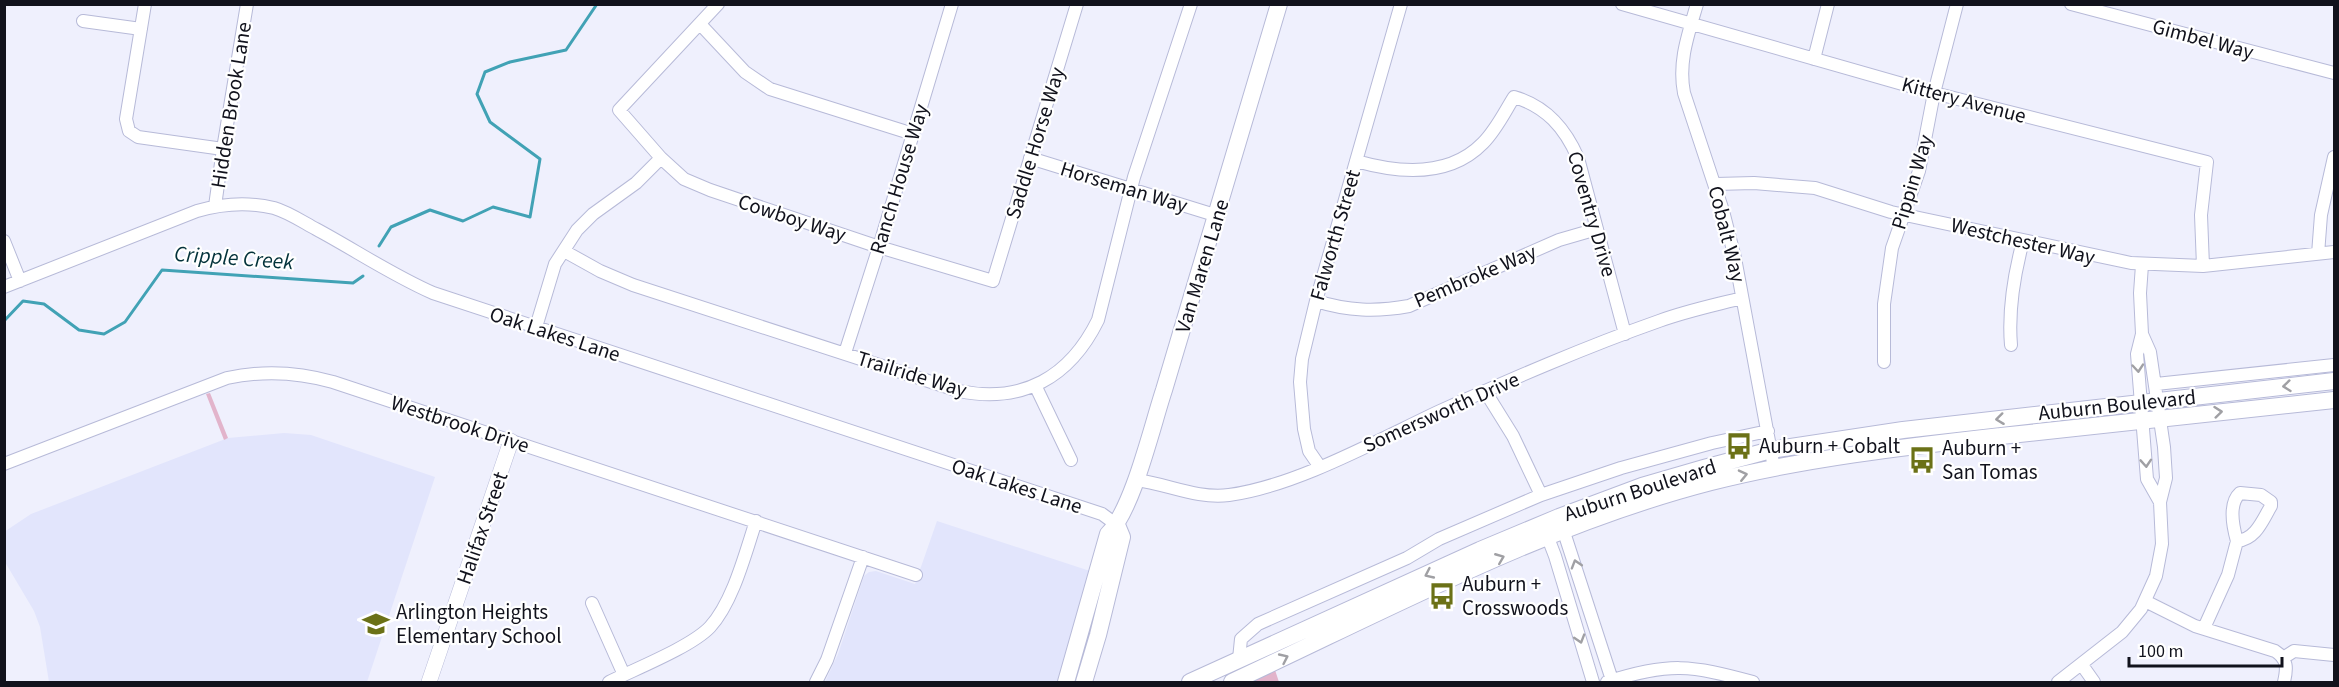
<svg xmlns="http://www.w3.org/2000/svg" width="2339" height="687" font-family="'Source Sans 3',sans-serif">
<style>
.built{fill:#e2e5fc}
.green{fill:#e2b4cb}
.lines{fill:none;stroke-linecap:round;stroke-linejoin:round}
.stream{stroke:#41a2b5;stroke-width:3}
.minor-casing{stroke:#b7bad8;stroke-width:14}
.tertiary-casing{stroke:#b7bad8;stroke-width:16}
.secondary-casing{stroke:#b7bad8;stroke-width:18}
.minor{stroke:#fff;stroke-width:12}
.tertiary{stroke:#fff;stroke-width:15}
.secondary{stroke:#fff;stroke-width:16}
.oneway{stroke:#a0a0a4}
.labels{text-anchor:middle;dominant-baseline:central;stroke-width:4.5;stroke-linejoin:round;paint-order:stroke}
.street-label{font-size:21px;fill:#11121c;stroke:#fff}
.poi-label{font-size:21px;fill:#11121c;stroke:#fff;text-anchor:start}
.water-label{font-size:22px;font-style:italic;fill:#03323a;stroke:#fff}
</style>
<rect width="100%" height="100%" fill="#eff0fd"/>
<path class="built" d="M 284,433 L 311,435 L 435,477 L 367,682 L 49,682 L 40,627 L 34,611 L 5,562 L 4,532 L 31,514 L 228,438 Z
M 937,521 L 1090,571 L 1057,682 L 825,682 L 838,654 L 864,576 L 869,572 L 876,571 L 915,584 Z"/>
<path class="green" d="M 210,393 L 228,438 L 224,440 L 206,394 Z
M 1275,670 L 1279,682 L 1251,682 Z"/>
<g class="lines">
<path class="stream" d="M 379,246 L 391,227 L 430,210 L 463,221 L 493,207 L 530,217 L 540,159 L 490,122 L 477,94 L 485,72 L 510,62 L 566,50 L 597,4
M 4,321 L 23,301 L 44,304 L 79,330 L 104,334 L 125,322 L 162,270 L 353,283 L 363,276"/>
<defs>
<path id="minor" d="M 145,4 L 126,119 L 129,131 L 138,137 L 223,149
M 718,4 L 619,110 L 661,158 L 684,179 L 710,190 L 879,247 L 993,281 L 1077,4
M 1622,4 L 1934,93 L 2207,162 L 2201,215 L 2203,266
M 1697,4 C 1688,35 1678,62 1684,93 L 1723,211 L 1735,258 L 1774,468
M 2071,4 L 2334,73
M 83,21 L 141,29
M 700,24 L 745,72 L 770,89 L 913,134
M 1814,59 L 1828,4
M 1030,158 L 1218,216
M 1356,161 C 1398,173 1449,178 1483,143 C 1496,130 1504,113 1514,97 C 1546,106 1565,128 1578,158 L 1625,334
M 1716,184 L 1754,183 L 1815,188 L 1891,212 L 2131,263 L 2203,266 L 2334,252
M 215,206 L 223,149 L 247,4
M 4,241 L 20,281
M 564,251 L 600,271 L 633,285 L 959,391 C 1023,404 1070,377 1098,320 L 1134,177 L 1191,4
M 2318,254 L 2321,215 L 2334,157
M 2142,265 L 2140,293 L 2142,334 L 2137,354 L 2147,479 L 2160,502
M 4,287 L 197,211 C 221,204 249,202 274,208 C 288,212 303,222 316,229 C 355,250 392,275 433,293 L 1102,514 L 1117,525
M 1316,301 C 1348,311 1376,312 1409,306 L 1559,240 L 1597,229
M 536,327 L 555,264 L 577,230 L 593,214 L 636,183 L 661,158
M 2011,345 C 2008,310 2014,275 2023,241
M 845,353 L 879,247 L 952,4
M 1884,362 L 1884,304 L 1892,248 L 1919,171 L 1934,93 L 1957,4
M 2156,384 L 2334,365
M 1035,385 L 1071,460
M 1485,391 L 1513,436 L 1541,495
M 4,464 L 227,378 C 264,370 298,372 333,382 L 916,575
M 1320,467 L 1309,451 L 1304,429 L 1300,382 L 1302,359 L 1316,301 L 1401,4
M 1136,480 C 1168,484 1196,499 1229,495 C 1296,486 1378,440 1440,411 C 1512,379 1585,347 1659,321 C 1686,311 1715,305 1742,298
M 2240,493 L 2261,495 L 2271,502 L 2271,506 C 2262,521 2256,539 2237,541 C 2233,527 2228,504 2240,493 Z
M 1561,523 L 1612,680
M 1545,530 L 1555,556 L 1593,682
M 2145,601 L 2195,626 L 2275,651 C 2288,659 2287,669 2284,682
M 592,603 L 624,675
M 2204,628 L 2228,575 L 2237,541
M 2283,658 L 2294,651 L 2334,655
M 1239,659 L 1241,639 L 1258,624 L 1407,558 L 1439,539 L 1541,495 L 1621,468 L 1712,443 L 1768,431
M 2082,665 L 2094,682
M 609,682 C 635,669 691,647 710,627 C 733,602 745,554 756,521
M 816,682 L 827,660 L 863,557
M 1607,682 C 1669,662 1691,665 1753,682
M 2058,682 L 2122,632 L 2141,609 L 2156,576 L 2162,544 L 2160,502 L 2166,478 L 2164,447 L 2150,352 L 2142,334"/>
<path id="tertiary" d="M 429,682 L 511,441"/>
<path id="secondary" d="M 1066,682 L 1108,534 C 1133,509 1152,426 1164,390 C 1203,262 1241,133 1279,4
M 1084,682 L 1098,635 L 1122,537 L 1117,525
M 1190,682 L 1480,550 L 1559,517 L 1642,486 L 1704,468 L 1771,450 L 1903,430 L 2334,381
M 1232,682 C 1387,610 1544,525 1711,482 C 1806,458 1904,447 2001,436 C 2112,423 2223,411 2334,400"/>
</defs>
<use href="#minor" class="minor-casing"/>
<use href="#tertiary" class="tertiary-casing"/>
<use href="#secondary" class="secondary-casing"/>
<use href="#minor" class="minor"/>
<use href="#tertiary" class="tertiary"/>
<use href="#secondary" class="secondary"/>
</g>
<defs><path id="oneway-chevron" d="M-2-3.5L2.5 0L-2 3.5" fill="none" stroke-width="1.6" stroke-linecap="round" stroke-linejoin="round" transform="scale(1.5)"/></defs>
<g class="oneway">
<use href="#oneway-chevron" transform="translate(2138 368) rotate(85)"/>
<use href="#oneway-chevron" transform="translate(2287 386) rotate(174)"/>
<use href="#oneway-chevron" transform="translate(2218 412) rotate(-6)"/>
<use href="#oneway-chevron" transform="translate(2000 419) rotate(173)"/>
<use href="#oneway-chevron" transform="translate(2146 463) rotate(86)"/>
<use href="#oneway-chevron" transform="translate(1743 475) rotate(-13)"/>
<use href="#oneway-chevron" transform="translate(1500 558) rotate(-22)"/>
<use href="#oneway-chevron" transform="translate(1576 564) rotate(-107)"/>
<use href="#oneway-chevron" transform="translate(1429 574) rotate(155)"/>
<use href="#oneway-chevron" transform="translate(1580 639) rotate(73)"/>
<use href="#oneway-chevron" transform="translate(1284 658) rotate(-25)"/>
</g>
<defs>
<symbol id="bus-bare" viewBox="-9 -9 18 18"><path d="M-5-6H5V4H4V6H2V4H-2V6H-4V4H-5ZM-3.5-4V0h7V-4ZM-3.5 1.2v1.5H-2V1.2ZM2 1.2v1.5H3.5V1.2Z" fill="#6b7117" stroke="#fff" stroke-width="2.5" paint-order="stroke"/></symbol>
<symbol id="school-bare" viewBox="-9 -9 18 18"><path d="M0-5L7-2L0 1L-7-2ZM-4 1L0 2.5L4 1V4Q0 6-4 4Z" fill="#6b7117" stroke="#fff" stroke-width="2.5" paint-order="stroke"/></symbol>
</defs>
<g fill-rule="evenodd">
<use href="#bus-bare" x="1720" y="427" width="38" height="38"/>
<use href="#bus-bare" x="1903" y="441" width="38" height="38"/>
<use href="#bus-bare" x="1423" y="577" width="38" height="38"/>
<use href="#school-bare" x="357" y="605" width="38" height="38"/>
</g>
<g class="labels">
<g class="street-label">
<text transform="translate(2203 39) rotate(15)">Gimbel Way</text>
<text transform="translate(1964 100) rotate(15)">Kittery Avenue</text>
<text transform="translate(231 105) rotate(-81)">Hidden Brook Lane</text>
<text transform="translate(1035 143) rotate(-73)">Saddle Horse Way</text>
<text transform="translate(899 179) rotate(-73)">Ranch House Way</text>
<text transform="translate(1912 182) rotate(-73)">Pippin Way</text>
<text transform="translate(1124 187) rotate(17)">Horseman Way</text>
<text transform="translate(1592 214) rotate(74)">Coventry Drive</text>
<text transform="translate(792 218) rotate(18)">Cowboy Way</text>
<text transform="translate(1727 234) rotate(76)">Cobalt Way</text>
<text transform="translate(1335 235) rotate(-74)">Falworth Street</text>
<text transform="translate(2023 241) rotate(13)">Westchester Way</text>
<text transform="translate(1202 266) rotate(-73)">Van Maren Lane</text>
<text transform="translate(1475 276) rotate(-23)">Pembroke Way</text>
<text transform="translate(555 334) rotate(18)">Oak Lakes Lane</text>
<text transform="translate(912 374) rotate(17)">Trailride Way</text>
<text transform="translate(2117 405) rotate(-6)">Auburn Boulevard</text>
<text transform="translate(1441 412) rotate(-24)">Somersworth Drive</text>
<text transform="translate(460 424) rotate(18)">Westbrook Drive</text>
<text transform="translate(1017 486) rotate(18)">Oak Lakes Lane</text>
<text transform="translate(1640 490) rotate(-18)">Auburn Boulevard</text>
<text transform="translate(482 528) rotate(-71)">Halifax Street</text>
</g>
<g class="poi-label">
<text x="1759" y="446">Auburn + Cobalt</text>
<text x="1942" y="448">Auburn +<tspan x="1942" dy="24">San Tomas</tspan></text>
<text x="1462" y="584">Auburn +<tspan x="1462" dy="24">Crosswoods</tspan></text>
<text x="396" y="612">Arlington Heights<tspan x="396" dy="24">Elementary School</tspan></text>
</g>
<g class="water-label">
<text transform="translate(234 258) rotate(4)">Cripple Creek</text>
</g>
</g>
<rect width="2339" height="687" fill="none" stroke="#11121c" stroke-width="12"/>
<path d="M2129 657v9h153v-9" fill="none" stroke="#11121c" stroke-width="3"/>
<text x="2138" y="657" font-size="18" fill="#11121c" stroke="#ffffff" stroke-width="4.5" paint-order="stroke">100 m</text>
</svg>
